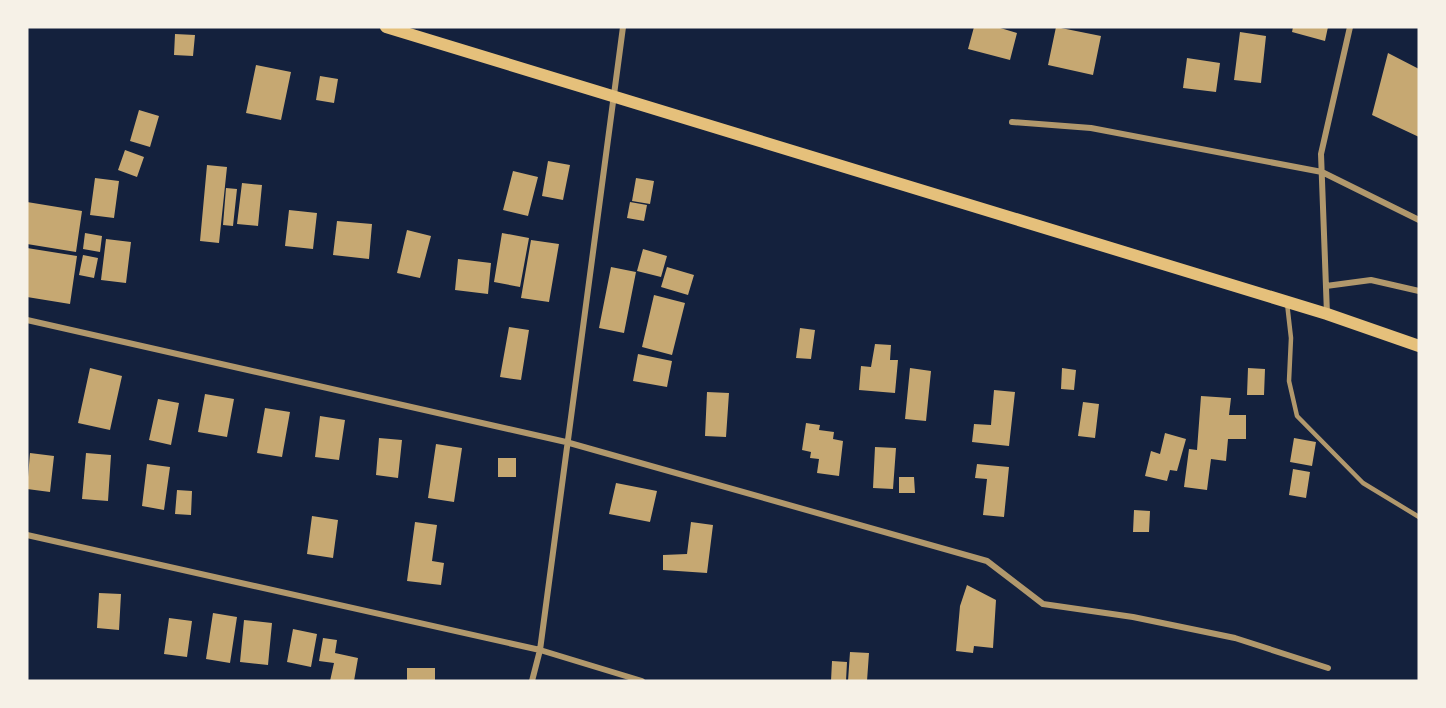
<svg xmlns="http://www.w3.org/2000/svg" width="1446" height="708" font-family="Manrope,sans-serif">
<style>
.building{fill:#c6a872}
.lines{fill:none;stroke-linecap:round;stroke-linejoin:round}
.service{stroke:#b1986c;stroke-width:4.5}
.minor{stroke:#b1986c;stroke-width:6}
.secondary{stroke:#e5c07b;stroke-width:12}
</style>
<rect width="100%" height="100%" fill="#14213d"/>
<path class="building" d="M 974,27 L 997,27 L 1017,33 L 1010,60 L 968,49 Z
M 1056,27 L 1101,36 L 1093,75 L 1048,65 Z
M 1293,27 L 1328,27 L 1325,41 L 1292,32 Z
M 1240,32 L 1266,36 L 1261,83 L 1234,80 Z
M 175,34 L 195,35 L 193,56 L 174,55 Z
M 1388,53 L 1419,69 L 1419,137 L 1372,115 Z
M 1187,58 L 1220,63 L 1216,92 L 1183,88 Z
M 256,65 L 291,72 L 281,120 L 246,113 Z
M 320,76 L 338,79 L 334,103 L 316,100 Z
M 139,110 L 159,116 L 150,147 L 130,141 Z
M 125,150 L 144,157 L 137,177 L 118,170 Z
M 548,161 L 570,165 L 563,200 L 542,196 Z
M 207,165 L 227,167 L 219,243 L 200,241 Z
M 513,171 L 538,177 L 528,216 L 503,210 Z
M 95,178 L 119,181 L 114,218 L 90,215 Z
M 636,178 L 654,181 L 650,204 L 632,201 Z
M 242,183 L 262,185 L 258,226 L 237,224 Z
M 226,188 L 237,189 L 233,226 L 223,225 Z
M 27,202 L 82,211 L 76,252 L 27,244 Z
M 630,202 L 647,205 L 644,221 L 627,218 Z
M 289,210 L 317,213 L 313,249 L 285,246 Z
M 337,221 L 372,224 L 369,259 L 333,255 Z
M 407,230 L 431,236 L 420,278 L 397,273 Z
M 85,233 L 102,236 L 100,252 L 83,249 Z
M 502,233 L 529,238 L 520,287 L 494,282 Z
M 106,239 L 131,242 L 126,283 L 101,280 Z
M 531,240 L 559,244 L 549,302 L 521,298 Z
M 27,248 L 77,256 L 70,304 L 27,297 Z
M 643,249 L 667,256 L 661,277 L 637,271 Z
M 83,255 L 98,258 L 94,278 L 79,275 Z
M 458,259 L 491,263 L 488,294 L 455,290 Z
M 611,267 L 636,272 L 624,333 L 599,328 Z
M 667,267 L 694,275 L 688,295 L 661,287 Z
M 654,295 L 685,303 L 672,355 L 642,347 Z
M 509,327 L 529,330 L 521,380 L 500,377 Z
M 800,328 L 815,330 L 811,359 L 796,358 Z
M 875,344 L 891,345 L 890,360 L 898,360 L 895,393 L 859,390 L 861,366 L 871,367 Z
M 638,354 L 672,361 L 667,387 L 633,381 Z
M 90,368 L 122,376 L 110,430 L 78,423 Z
M 910,368 L 931,371 L 926,421 L 905,419 Z
M 1062,368 L 1076,370 L 1074,390 L 1061,389 Z
M 1248,368 L 1265,369 L 1264,395 L 1247,395 Z
M 994,390 L 1015,392 L 1009,446 L 972,442 L 974,424 L 991,425 Z
M 707,392 L 729,393 L 726,437 L 705,436 Z
M 205,394 L 234,399 L 227,437 L 198,432 Z
M 1201,396 L 1231,398 L 1229,415 L 1246,415 L 1246,439 L 1228,439 L 1226,461 L 1211,459 L 1207,490 L 1184,487 L 1189,449 L 1197,450 Z
M 158,399 L 179,403 L 171,445 L 149,440 Z
M 1083,402 L 1099,404 L 1095,438 L 1078,436 Z
M 265,408 L 290,412 L 282,457 L 257,453 Z
M 320,416 L 345,420 L 339,460 L 315,457 Z
M 806,423 L 820,425 L 819,430 L 834,432 L 833,439 L 843,441 L 839,476 L 817,473 L 819,459 L 810,458 L 811,452 L 802,450 Z
M 1165,433 L 1186,439 L 1177,471 L 1170,470 L 1167,481 L 1145,476 L 1151,451 L 1160,454 Z
M 379,438 L 402,440 L 398,478 L 376,475 Z
M 1294,438 L 1316,442 L 1312,466 L 1290,462 Z
M 436,444 L 462,448 L 454,502 L 428,498 Z
M 875,447 L 896,448 L 893,489 L 873,488 Z
M 30,453 L 54,456 L 50,492 L 27,489 Z
M 86,453 L 111,455 L 108,501 L 82,499 Z
M 498,458 L 516,458 L 516,477 L 498,477 Z
M 147,464 L 170,467 L 164,510 L 142,506 Z
M 977,464 L 1009,467 L 1004,517 L 983,515 L 987,479 L 975,478 Z
M 1293,469 L 1310,472 L 1306,498 L 1289,495 Z
M 899,477 L 914,477 L 915,493 L 899,493 Z
M 616,483 L 657,491 L 650,522 L 609,514 Z
M 177,490 L 192,491 L 191,515 L 175,514 Z
M 1134,510 L 1150,511 L 1149,532 L 1133,532 Z
M 312,516 L 338,520 L 333,558 L 307,554 Z
M 415,522 L 437,525 L 432,561 L 444,563 L 441,585 L 407,581 Z
M 691,522 L 713,525 L 707,573 L 663,570 L 663,555 L 687,554 Z
M 967,585 L 996,600 L 993,648 L 974,646 L 973,653 L 956,651 L 960,606 Z
M 99,593 L 121,594 L 119,630 L 97,628 Z
M 213,613 L 237,617 L 230,663 L 206,659 Z
M 169,618 L 192,621 L 187,657 L 164,654 Z
M 244,620 L 272,623 L 268,665 L 240,662 Z
M 293,629 L 317,634 L 311,667 L 287,662 Z
M 323,638 L 337,640 L 335,653 L 358,658 L 354,681 L 330,681 L 334,663 L 319,661 Z
M 850,652 L 869,653 L 867,681 L 848,681 Z
M 832,661 L 847,662 L 846,681 L 831,681 Z
M 407,668 L 435,668 L 435,681 L 407,681 Z"/>
<g class="lines">
<path class="service" d="M 1287,303 L 1291,338 L 1289,381 L 1297,416 L 1363,483 L 1419,517"/>
<path class="minor" d="M 1012,122 L 1091,128 L 1322,172 L 1419,220
M 1326,286 L 1371,280 L 1419,291
M 1327,314 L 1321,154 L 1350,27
M 27,320 L 566,442 L 987,561 L 1043,604 L 1133,617 L 1235,638 L 1328,668
M 27,535 L 540,650 L 642,681
M 532,681 L 540,650 L 623,27"/>
<path class="secondary" d="M 386,27 L 1327,314 L 1419,346"/>
</g>
<rect width="1446" height="708" fill="none" stroke="#f6f1e7" stroke-width="57"/>
</svg>
